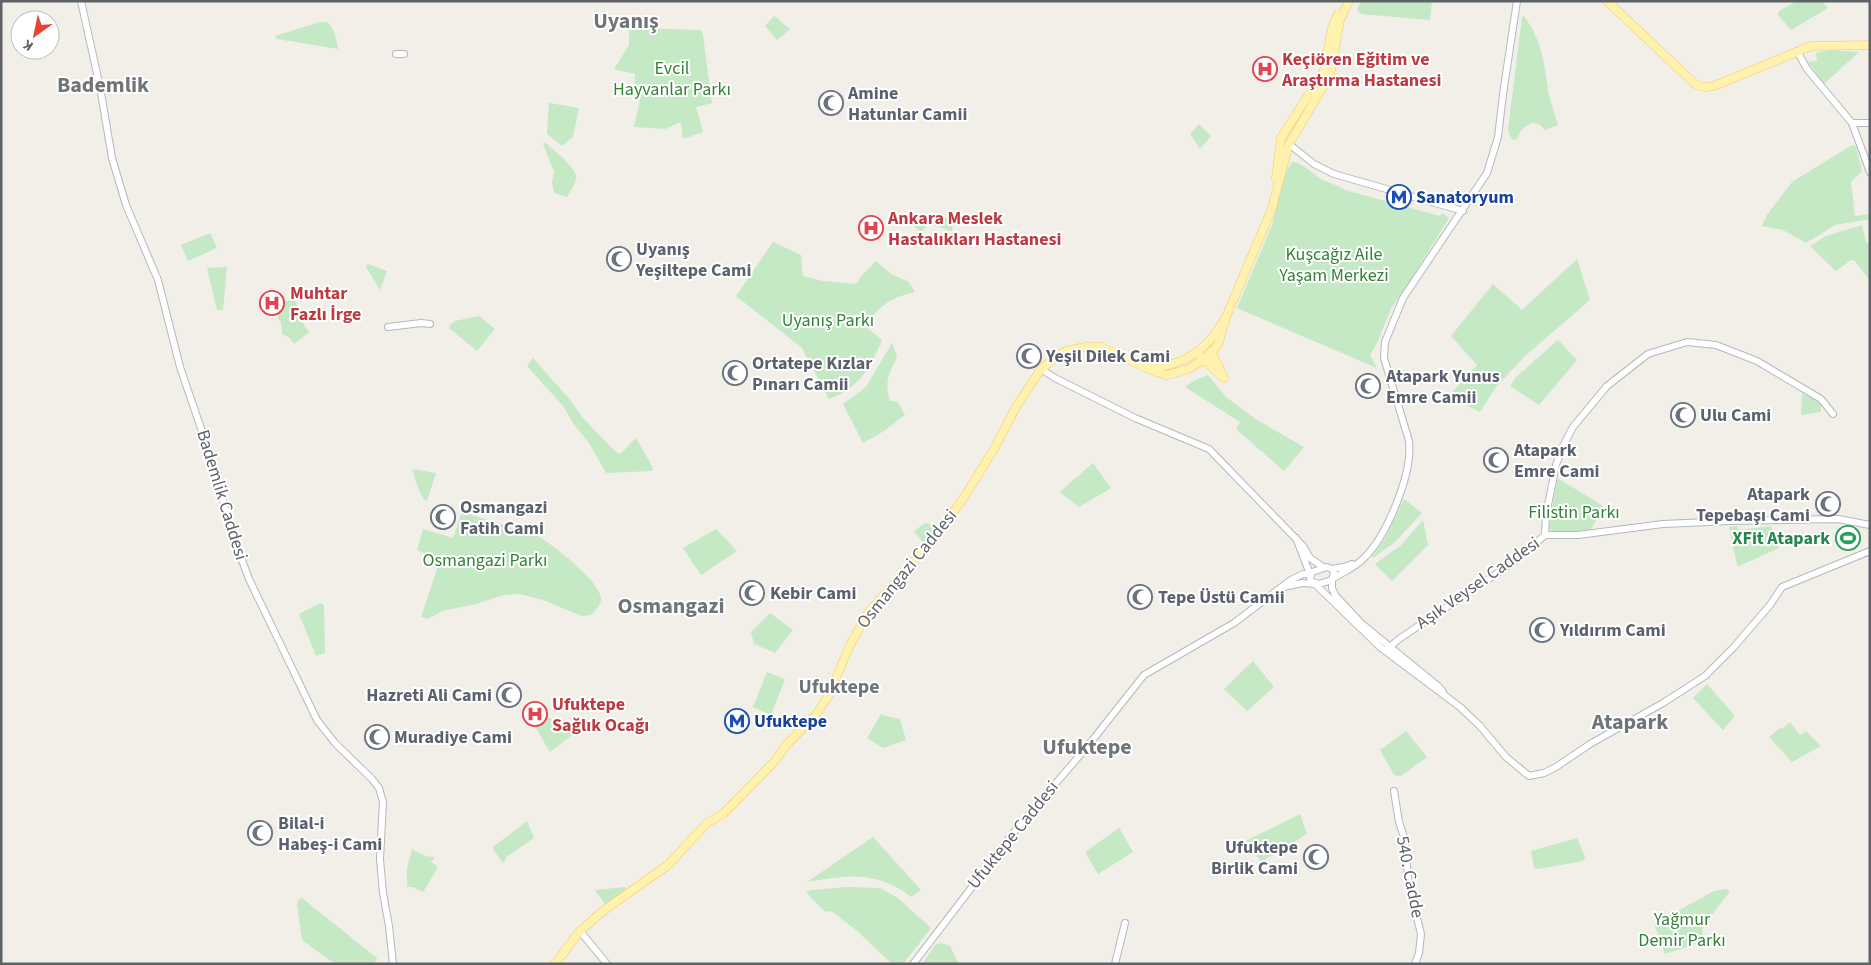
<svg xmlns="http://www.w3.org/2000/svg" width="1871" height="965" font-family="'Source Sans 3',sans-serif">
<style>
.green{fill:#c5e8c5}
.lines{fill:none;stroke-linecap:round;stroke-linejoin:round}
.minor-casing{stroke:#b5b8bc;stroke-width:8}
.major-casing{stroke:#f2c960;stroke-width:9}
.minor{stroke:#fff;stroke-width:6}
.major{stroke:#fff2af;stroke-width:8}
.labels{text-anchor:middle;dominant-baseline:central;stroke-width:4;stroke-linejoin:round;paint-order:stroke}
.health-label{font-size:18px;font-weight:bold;fill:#be3a42;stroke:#fff;text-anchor:start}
.park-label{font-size:18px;fill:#348238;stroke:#fff}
.worship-label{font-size:18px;font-weight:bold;fill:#5b616d;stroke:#fff;text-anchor:start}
.transit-label{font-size:18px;font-weight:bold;fill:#164399;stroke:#fff;text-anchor:start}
.street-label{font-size:18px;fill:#5f6368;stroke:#fff}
.leisure-label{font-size:18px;font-weight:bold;fill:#27864d;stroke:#fff;text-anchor:end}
.quarter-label{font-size:20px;font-weight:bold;fill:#70757a;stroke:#fff}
.district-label{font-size:22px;font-weight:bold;fill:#70757a;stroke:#fff}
</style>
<rect width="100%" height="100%" fill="#f1efe8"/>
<path class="green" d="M 1361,1 L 1432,1 L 1430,20 L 1361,14 L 1357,10 Z
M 1797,1 L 1822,1 L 1828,8 L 1791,30 L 1778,15 L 1779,11 Z
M 774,16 L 790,29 L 777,40 L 765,26 Z
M 1524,16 L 1532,28 L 1539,44 L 1543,58 L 1549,96 L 1558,125 L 1545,130 L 1539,124 L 1531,123 L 1521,130 L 1517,139 L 1513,140 L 1509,134 L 1508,129 L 1522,17 Z
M 320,22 L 327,22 C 335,29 336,39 338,49 L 277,39 L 275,36 Z
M 632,28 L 701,30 L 703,35 L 712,103 L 696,107 L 703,132 L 683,139 L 681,122 L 665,129 L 634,127 L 640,101 L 634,97 L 635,74 L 614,69 L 629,45 L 629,30 Z
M 1830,50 L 1859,52 L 1824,84 L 1808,62 L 1817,61 L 1816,53 Z
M 549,103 L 579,108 L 573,137 L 562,146 L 547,134 Z
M 1199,124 L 1211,136 L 1200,149 L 1190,134 Z
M 546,143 C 553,150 579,169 576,179 C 575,185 570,192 567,197 L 554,193 L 552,182 L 554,172 L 543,144 Z
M 1852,145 L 1856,147 L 1862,171 L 1851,182 L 1855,216 L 1870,214 L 1870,219 L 1835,225 L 1806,243 L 1783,230 L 1762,226 L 1767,215 L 1792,182 Z
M 1292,162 C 1302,161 1313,175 1323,180 C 1331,184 1338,185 1345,190 L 1440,216 L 1442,213 L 1449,218 L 1408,284 L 1391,309 L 1376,345 L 1370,355 L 1377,368 L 1237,308 L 1272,225 L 1284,175 Z
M 914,213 L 954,219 L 952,231 L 929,224 L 921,232 L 909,222 Z
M 1862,225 L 1866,242 L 1870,245 L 1870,281 L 1855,261 L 1851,260 L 1836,271 L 1810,246 L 1826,236 Z
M 210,233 L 217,248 L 188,261 L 181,245 Z
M 773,242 L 801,255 L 803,276 L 823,281 L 856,284 L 863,274 L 876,261 L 891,274 L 909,282 L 915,292 C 890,298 880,304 866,327 L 882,340 C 870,367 859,389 829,399 L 802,348 L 736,296 Z
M 1577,259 L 1590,300 L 1524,357 L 1496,387 L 1480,412 L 1448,397 L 1477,365 L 1451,336 L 1493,284 L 1522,310 Z
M 368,264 L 387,271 L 380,290 L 366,267 Z
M 227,267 L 223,310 L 217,310 L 207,268 Z
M 295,299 L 301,320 L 309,332 L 294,344 L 290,338 L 282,334 L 281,322 L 278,319 L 280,302 Z
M 479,316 L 495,329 L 477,351 L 449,328 L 451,324 L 455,321 Z
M 1558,340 L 1577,360 L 1539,405 L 1510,386 L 1515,378 Z
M 892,343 L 897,357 C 889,374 884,381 890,401 L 898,402 L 905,415 L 884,431 L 863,443 L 843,404 L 866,387 Z
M 533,358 L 571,401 L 581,416 L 615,451 L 620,454 L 636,438 L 653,468 L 652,471 L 606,473 L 589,443 L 573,423 L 563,406 L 527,366 Z
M 1208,375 L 1226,397 L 1257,420 L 1304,447 L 1284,471 L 1236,429 L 1240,422 L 1185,387 L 1195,380 Z
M 1802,393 L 1821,402 L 1821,412 L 1801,415 Z
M 1093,463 L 1111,488 L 1079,507 L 1060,492 Z
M 412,469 L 436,473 L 427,501 L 424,500 L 419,490 Z
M 1559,479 L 1603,506 L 1591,530 L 1581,532 L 1551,532 L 1549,527 L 1557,481 Z
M 1404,499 L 1422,513 L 1395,542 L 1373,558 L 1372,557 L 1384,540 Z
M 462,512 L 536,535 C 552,544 599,580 601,598 C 602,604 595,611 591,615 L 582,616 L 543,600 L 520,594 L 504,595 L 476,604 L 442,611 L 428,619 L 421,617 L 440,560 L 417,550 L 423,529 L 453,538 Z
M 1423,520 L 1428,545 L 1392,581 L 1375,564 L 1400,546 Z
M 925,523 L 939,526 L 925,545 L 914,531 Z
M 1737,526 L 1739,530 L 1771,526 L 1779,548 L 1739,566 L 1737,565 L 1729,527 Z
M 716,529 L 737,551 L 701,575 L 683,548 Z
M 320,603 L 324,605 L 325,653 L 316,656 L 299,614 Z
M 770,613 L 793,630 L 775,653 L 754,644 L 751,632 Z
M 1253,661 L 1274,687 L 1247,711 L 1224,689 Z
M 767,672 L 785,679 L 771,715 L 753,707 Z
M 1707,684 L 1735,716 L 1723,730 L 1693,698 Z
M 881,714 L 889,717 L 900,719 L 906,740 L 883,748 L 867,738 Z
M 547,716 L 559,725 L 564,724 L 573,734 L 550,752 L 533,723 Z
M 1790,722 L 1800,735 L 1806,731 L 1821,746 L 1792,762 L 1769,737 L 1780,728 L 1782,729 Z
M 1406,731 L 1427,757 L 1401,776 L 1394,775 L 1380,750 Z
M 1300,814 L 1307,834 L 1261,862 L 1246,841 Z
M 527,821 L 534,838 L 505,858 L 505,861 L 503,863 L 492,848 Z
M 1119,828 L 1133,852 L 1098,874 L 1085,852 Z
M 873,837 L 921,890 L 911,897 C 878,870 846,875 807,882 Z
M 1577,838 L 1585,857 L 1583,861 L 1538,869 L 1534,868 L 1531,851 Z
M 412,849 L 425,856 L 435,857 L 431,862 L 438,867 L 423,892 L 413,887 L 407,887 L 407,868 Z
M 625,887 L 626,891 L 606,906 L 595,890 Z
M 847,887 L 880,888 L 898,898 L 931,928 L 903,964 L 892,964 L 856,930 L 831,911 L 825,912 L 806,892 L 811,890 Z
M 1727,889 L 1730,891 L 1704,925 L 1702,931 L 1705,941 L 1665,954 L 1654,924 L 1714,891 Z
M 302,898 L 377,958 L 374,964 L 335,964 L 302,940 L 297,905 L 299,899 Z
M 941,943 L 950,946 L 959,964 L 922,964 L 935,945 Z"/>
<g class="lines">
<defs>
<path id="minor" d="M 81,1 L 100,87 L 112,158 L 126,205 L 158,280 L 180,367 L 206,443 L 236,544 L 249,579 L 317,720 L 335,743 L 372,779 L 379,788 L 383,802 L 380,859 L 383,893 L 389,926 L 393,964
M 1797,51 L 1807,69 L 1852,123 L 1870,172
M 396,54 L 404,54
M 1852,123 L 1870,123
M 1289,144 L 1314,164 L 1334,174 L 1463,211
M 388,327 L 421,323 L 430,324
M 1041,369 L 1055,378 L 1135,418 L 1209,449 L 1303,546 L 1310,558 L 1323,567
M 1545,535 L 1546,515 L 1556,465 L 1562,448 L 1573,427 L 1607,386 L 1648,354 L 1687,342 L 1716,345 L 1757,361 L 1821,399 L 1833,414
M 1327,567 L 1332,569 L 1334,573 L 1332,580 L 1319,584 L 1312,582 L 1310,578 L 1312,572 Z
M 1332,569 L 1344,567 L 1352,564
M 1334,578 C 1345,571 1356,567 1365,557 C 1387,535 1413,473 1409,441 L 1384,358 L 1385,342 L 1403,298 L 1487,173 L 1498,137 L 1503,94 L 1517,1
M 1332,580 L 1332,588 L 1335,595 L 1361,623 L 1438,686 L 1443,692
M 1284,587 L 1302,583 L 1315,584 L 1380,647 L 1460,707 L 1480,726 L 1506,757 L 1529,776 L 1544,773 L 1556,767 L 1590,744 L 1663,703 L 1705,676 L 1733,648 L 1770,605 L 1782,587 L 1870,551
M 1385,651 L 1399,639 L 1514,562 L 1545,535 L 1578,535 L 1663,524 L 1730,521 L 1838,519 L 1870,525
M 1394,791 L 1399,822 L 1404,837 L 1409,885 L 1421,934 L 1419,953 L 1415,964
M 580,931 L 607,964
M 913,964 L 1018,827 L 1087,747 L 1144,675 L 1234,623 L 1291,580 L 1303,574 L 1310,574 L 1296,538
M 1115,964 L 1125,923"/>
<path id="major" d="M 1607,1 L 1695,84 C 1704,88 1709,88 1719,84 L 1811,46 L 1870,45
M 1276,178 L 1281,138 L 1324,71 L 1332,28 L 1338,14
M 1211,351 L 1224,378
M 1196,352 L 1220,375
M 1149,368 C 1169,368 1193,358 1207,343 C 1214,337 1219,328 1224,320
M 555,964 L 580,931 L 603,911 L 668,865 L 706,824 L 724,813 L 775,761 L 786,745 L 816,715 L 829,695 L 849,647 L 868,613 L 927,547 L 963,499 L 994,449 L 1016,407 L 1041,369 L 1057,356 L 1066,351 L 1085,347 L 1101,347 L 1156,372 L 1166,375 L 1186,370 L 1204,360 L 1218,345 L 1226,317 L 1271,211 L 1289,144 L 1330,75 L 1340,20 L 1349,1"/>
</defs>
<use href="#minor" class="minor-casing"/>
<use href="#major" class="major-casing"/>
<use href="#minor" class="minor"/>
<use href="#major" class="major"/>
</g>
<defs>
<symbol id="hospital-ring" viewBox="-11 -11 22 22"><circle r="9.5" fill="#fff" stroke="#e0444e" stroke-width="1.5"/><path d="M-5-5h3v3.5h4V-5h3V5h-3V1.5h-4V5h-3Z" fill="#e0444e"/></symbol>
<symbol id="mosque-ring" viewBox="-11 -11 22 22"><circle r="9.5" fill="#fff" stroke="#6b7280" stroke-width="1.5"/><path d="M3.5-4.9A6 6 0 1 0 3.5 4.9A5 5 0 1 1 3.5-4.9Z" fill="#6b7280"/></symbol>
<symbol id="metro-ring" viewBox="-11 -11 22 22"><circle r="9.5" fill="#fff" stroke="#1a4fb4" stroke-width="1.5"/><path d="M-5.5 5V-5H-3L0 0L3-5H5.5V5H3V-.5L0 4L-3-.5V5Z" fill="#1a4fb4"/></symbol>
<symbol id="stadium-ring" viewBox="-11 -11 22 22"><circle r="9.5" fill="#fff" stroke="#2e9e5b" stroke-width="1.5"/><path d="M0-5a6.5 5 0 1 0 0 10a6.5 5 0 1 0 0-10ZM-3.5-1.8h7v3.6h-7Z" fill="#2e9e5b"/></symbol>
</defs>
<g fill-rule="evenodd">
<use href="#hospital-ring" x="1251" y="55" width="28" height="28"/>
<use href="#mosque-ring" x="817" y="89" width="28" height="28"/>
<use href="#metro-ring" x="1385" y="183" width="28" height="28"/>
<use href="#hospital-ring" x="857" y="214" width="28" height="28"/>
<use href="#mosque-ring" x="605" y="245" width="28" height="28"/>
<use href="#hospital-ring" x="258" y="289" width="28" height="28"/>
<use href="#mosque-ring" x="1015" y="342" width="28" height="28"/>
<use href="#mosque-ring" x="721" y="359" width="28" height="28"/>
<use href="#mosque-ring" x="1354" y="372" width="28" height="28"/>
<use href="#mosque-ring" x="1669" y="401" width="28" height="28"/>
<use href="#mosque-ring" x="1482" y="446" width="28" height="28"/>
<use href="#mosque-ring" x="1814" y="490" width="28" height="28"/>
<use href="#mosque-ring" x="429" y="503" width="28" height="28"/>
<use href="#stadium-ring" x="1834" y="524" width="28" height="28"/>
<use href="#mosque-ring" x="738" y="579" width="28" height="28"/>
<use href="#mosque-ring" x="1126" y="583" width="28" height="28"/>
<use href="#mosque-ring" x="1528" y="616" width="28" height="28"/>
<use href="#mosque-ring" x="495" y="681" width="28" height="28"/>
<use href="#hospital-ring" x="521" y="700" width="28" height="28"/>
<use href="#metro-ring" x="723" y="707" width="28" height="28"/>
<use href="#mosque-ring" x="363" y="723" width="28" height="28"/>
<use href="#mosque-ring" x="246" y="819" width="28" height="28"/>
<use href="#mosque-ring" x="1302" y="843" width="28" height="28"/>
</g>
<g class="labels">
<g class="health-label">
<text x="1282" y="59">Keçiören Eğitim ve<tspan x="1282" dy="21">Araştırma Hastanesi</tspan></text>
<text x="888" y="218">Ankara Meslek<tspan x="888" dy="21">Hastalıkları Hastanesi</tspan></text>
<text x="290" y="293">Muhtar<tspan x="290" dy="21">Fazlı İrge</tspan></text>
<text x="552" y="704">Ufuktepe<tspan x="552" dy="21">Sağlık Ocağı</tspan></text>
</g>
<g class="park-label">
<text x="672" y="68">Evcil<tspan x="672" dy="21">Hayvanlar Parkı</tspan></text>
<text x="1334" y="254">Kuşcağız Aile<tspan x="1334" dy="21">Yaşam Merkezi</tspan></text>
<text x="828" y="320">Uyanış Parkı</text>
<text x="1574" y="512">Filistin Parkı</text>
<text x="485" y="560">Osmangazi Parkı</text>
<text x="1682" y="919">Yağmur<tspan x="1682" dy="21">Demir Parkı</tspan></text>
</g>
<g class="worship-label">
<text x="848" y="93">Amine<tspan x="848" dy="21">Hatunlar Camii</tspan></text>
<text x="636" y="249">Uyanış<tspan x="636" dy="21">Yeşiltepe Cami</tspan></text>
<text x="1046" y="356">Yeşil Dilek Cami</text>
<text x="752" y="363">Ortatepe Kızlar<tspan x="752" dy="21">Pınarı Camii</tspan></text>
<text x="1386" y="376">Atapark Yunus<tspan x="1386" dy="21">Emre Camii</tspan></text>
<text x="1700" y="415">Ulu Cami</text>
<text x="1514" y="450">Atapark<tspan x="1514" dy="21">Emre Cami</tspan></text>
<text x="1810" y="494" text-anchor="end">Atapark<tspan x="1810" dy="21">Tepebaşı Cami</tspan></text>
<text x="460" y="507">Osmangazi<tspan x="460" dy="21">Fatih Cami</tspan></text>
<text x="770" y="593">Kebir Cami</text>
<text x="1158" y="597">Tepe Üstü Camii</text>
<text x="1560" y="630">Yıldırım Cami</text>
<text x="492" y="695" text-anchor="end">Hazreti Ali Cami</text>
<text x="394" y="737">Muradiye Cami</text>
<text x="278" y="823">Bilal-i<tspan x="278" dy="21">Habeş-i Cami</tspan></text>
<text x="1298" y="847" text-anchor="end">Ufuktepe<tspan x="1298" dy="21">Birlik Cami</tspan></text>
</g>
<g class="transit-label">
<text x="1416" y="197">Sanatoryum</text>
<text x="754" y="721">Ufuktepe</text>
</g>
<g class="street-label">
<text transform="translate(222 495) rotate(73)">Bademlik Caddesi</text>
<text transform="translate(907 569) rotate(-51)">Osmangazi Caddesi</text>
<text transform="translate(1478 583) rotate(-35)">Aşık Veysel Caddesi</text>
<text transform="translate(1013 835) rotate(-51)">Ufuktepe Caddesi</text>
<text transform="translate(1410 877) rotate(79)">540. Cadde</text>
</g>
<g class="leisure-label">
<text x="1830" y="538">XFit Atapark</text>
</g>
<g class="quarter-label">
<text x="839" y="687">Ufuktepe</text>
</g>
<g class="district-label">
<text x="626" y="21">Uyanış</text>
<text x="103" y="85">Bademlik</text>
<text x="671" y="606">Osmangazi</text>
<text x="1630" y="722">Atapark</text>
<text x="1087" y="747">Ufuktepe</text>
</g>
</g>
<rect width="1871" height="965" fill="none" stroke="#5f6368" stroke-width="5"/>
<g transform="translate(35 35) rotate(213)"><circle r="24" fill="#ffffff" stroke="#bfc1c3"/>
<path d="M0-4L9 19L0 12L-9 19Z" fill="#ea4335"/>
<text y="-8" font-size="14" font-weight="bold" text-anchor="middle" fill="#5f6368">K</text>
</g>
</svg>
